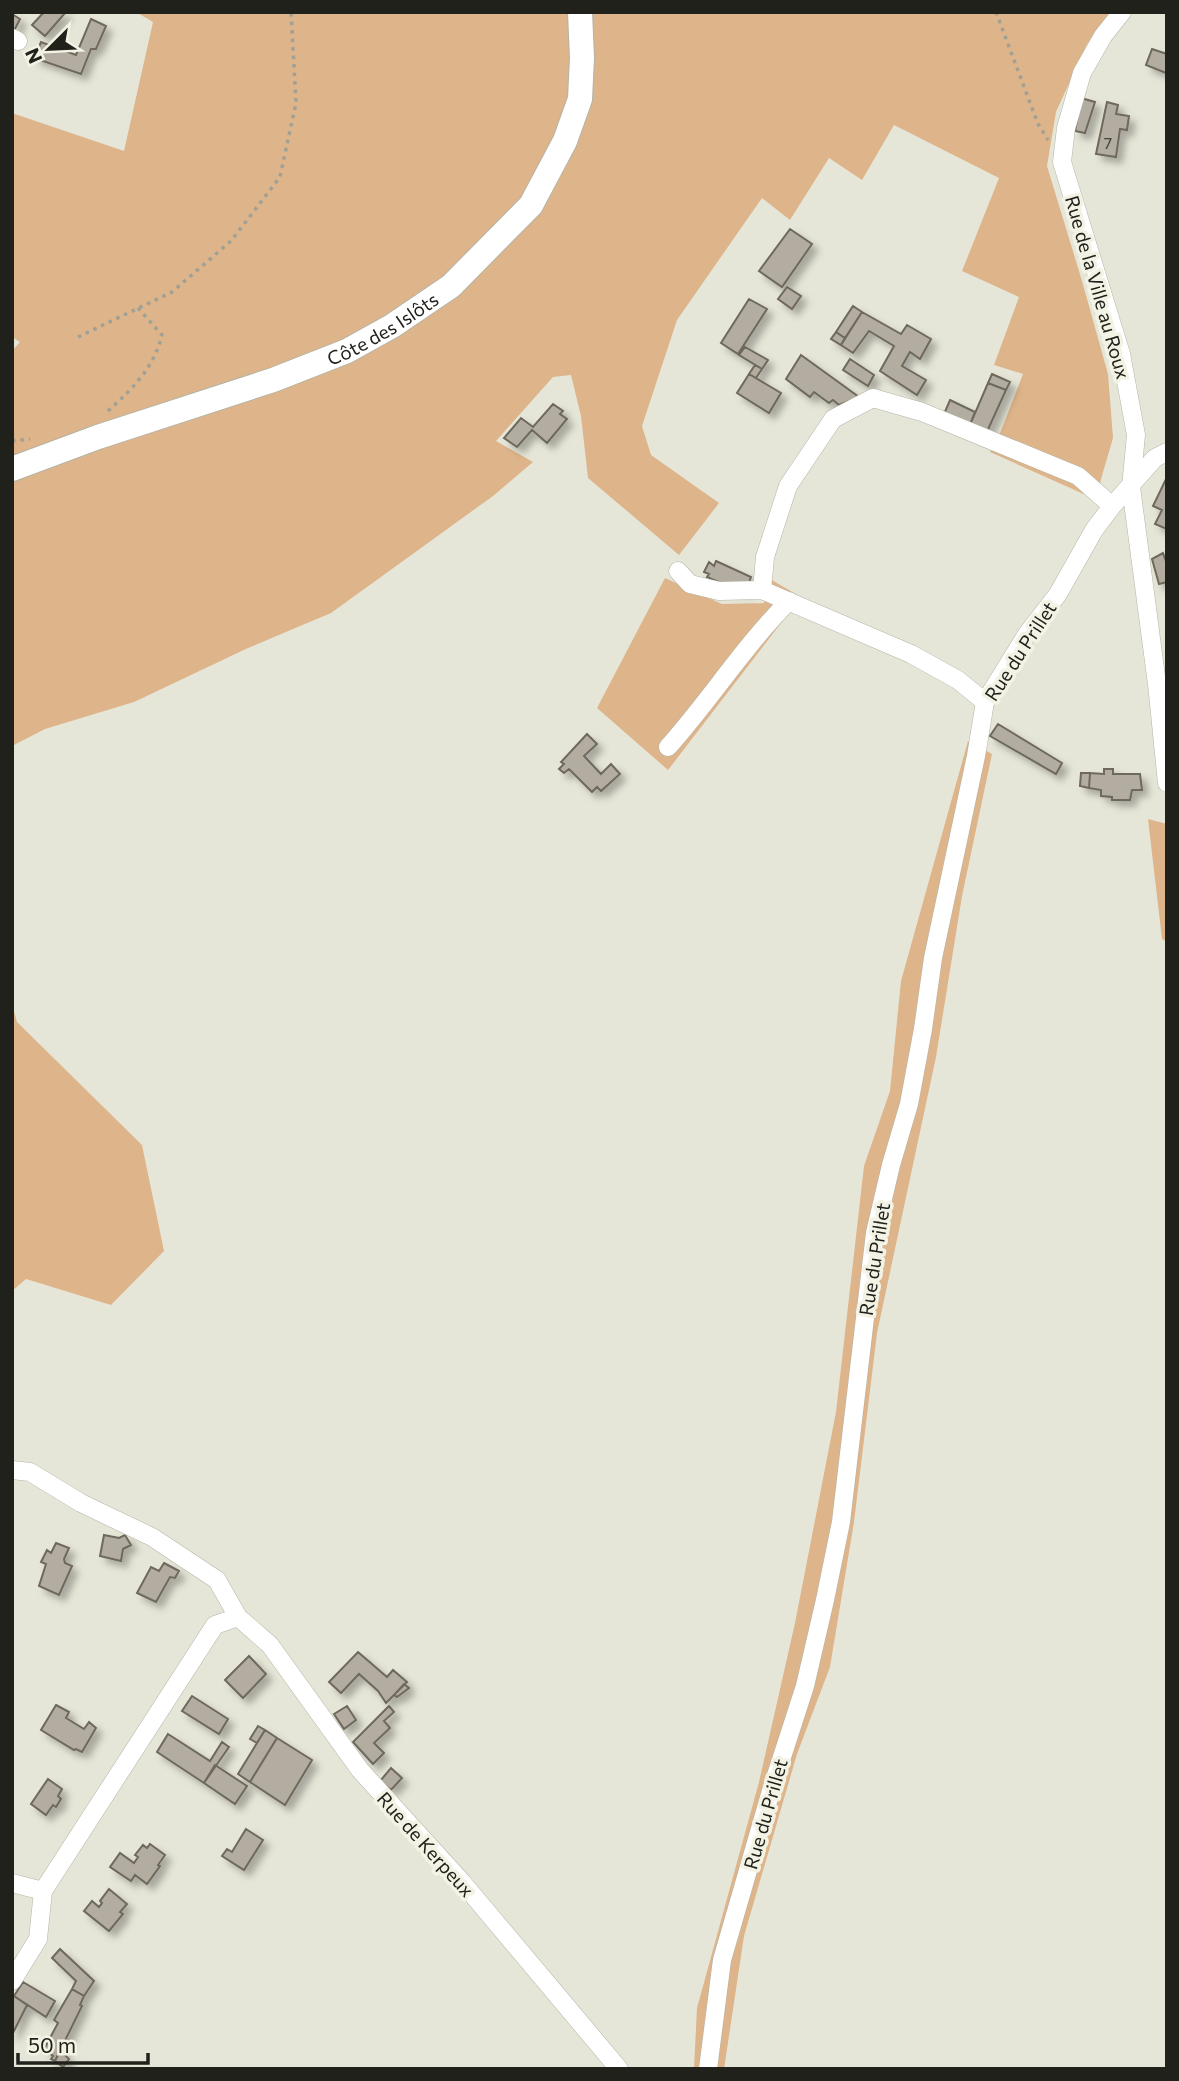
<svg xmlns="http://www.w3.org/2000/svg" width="1179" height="2081" font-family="Commissioner,sans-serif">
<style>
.green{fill:#deb48a}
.building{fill:#b2ada0;stroke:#6e685d;stroke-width:2;filter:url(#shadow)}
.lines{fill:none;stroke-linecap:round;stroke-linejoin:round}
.street-casing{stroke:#b4b4a7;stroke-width:19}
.secondary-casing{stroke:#b4b4a7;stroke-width:26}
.path{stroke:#a0a095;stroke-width:3.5;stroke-dasharray:3.5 5;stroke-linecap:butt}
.street{stroke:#fff;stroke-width:18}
.secondary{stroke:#fff;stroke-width:24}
.labels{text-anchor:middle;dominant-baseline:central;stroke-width:7;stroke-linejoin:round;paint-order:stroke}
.number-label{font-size:16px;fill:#45443d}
.street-label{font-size:19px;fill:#21211c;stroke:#f3f3e5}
</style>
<defs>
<filter id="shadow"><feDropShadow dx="6" dy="6" stdDeviation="3.5" flood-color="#0004"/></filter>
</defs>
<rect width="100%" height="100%" fill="#e6e6d8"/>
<path class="green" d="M 136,12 L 1111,12 L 1087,44 L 1056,112 L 1047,166 L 1082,281 L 1108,374 L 1113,438 L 1101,479 L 1097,500 L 990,452 L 1001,431 L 1023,374 L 994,365 L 1019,297 L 962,271 L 999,178 L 894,125 L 862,180 L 829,158 L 790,220 L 762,198 L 677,320 L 642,426 L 651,455 L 719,503 L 679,555 L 588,478 L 581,416 L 571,375 L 553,377 L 496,441 L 533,462 L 493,496 L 331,613 L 248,648 L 134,702 L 45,729 L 12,746 L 12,351 L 20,342 L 12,337 L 12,113 L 124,151 L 153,22 Z
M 665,578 L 722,604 L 764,603 L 770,579 L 801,597 L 668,770 L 597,708 Z
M 968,741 L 992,754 L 962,896 L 936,1057 L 877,1333 L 854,1522 L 830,1667 L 797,1754 L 744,1936 L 724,2069 L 694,2069 L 697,2008 L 759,1782 L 795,1623 L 836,1412 L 864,1166 L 890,1091 L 901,981 Z
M 1148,819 L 1167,824 L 1167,942 L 1162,939 Z
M 12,1004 L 17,1022 L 142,1145 L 164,1251 L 111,1305 L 26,1279 L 12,1291 Z"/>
<path class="building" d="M 44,12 L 66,12 L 45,36 L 32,25 Z
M 12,14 L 20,19 L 14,31 L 12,30 Z
M 91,19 L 106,26 L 96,49 L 91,49 L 81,74 L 34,58 L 41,42 L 76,55 Z
M 1152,49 L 1167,54 L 1166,73 L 1146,65 Z
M 1081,98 L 1095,102 L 1085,133 L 1075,131 Z
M 1107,102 L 1118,105 L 1116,114 L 1129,116 L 1127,130 L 1120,129 L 1116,157 L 1096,154 Z
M 790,229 L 812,244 L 782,287 L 759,271 Z
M 787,287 L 801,296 L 792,309 L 778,299 Z
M 749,299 L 767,309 L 738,354 L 721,343 Z
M 853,306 L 862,312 L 845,338 L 836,332 Z
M 862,312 L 901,334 L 907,325 L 931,339 L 920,359 L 910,352 L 902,366 L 926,380 L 917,395 L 880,371 L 894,346 L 869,331 L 853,353 L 841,345 Z
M 836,332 L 845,338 L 841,345 L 831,339 Z
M 745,347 L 768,360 L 762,369 L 739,355 Z
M 801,355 L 859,397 L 839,405 L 833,400 L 829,403 L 814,392 L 810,397 L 786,379 Z
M 850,359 L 874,375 L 868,386 L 843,370 Z
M 755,365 L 762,369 L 756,378 L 749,374 Z
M 749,374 L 781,393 L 769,413 L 737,393 Z
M 992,374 L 1010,382 L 1006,390 L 988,383 Z
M 988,383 L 1006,390 L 985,436 L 969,427 Z
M 950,400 L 975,412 L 969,427 L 944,414 Z
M 553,404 L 563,411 L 560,414 L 567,419 L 547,443 L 532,430 L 517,447 L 504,438 L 521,418 L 533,427 Z
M 1167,477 L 1167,529 L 1155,524 L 1162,510 L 1153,506 Z
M 1163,553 L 1167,564 L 1167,582 L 1159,584 L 1152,559 Z
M 716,561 L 751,577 L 746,590 L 734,589 L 707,577 L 709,574 L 704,572 L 709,562 L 714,566 Z
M 998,724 L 1062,763 L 1056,774 L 990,736 Z
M 587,734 L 597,744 L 584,756 L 601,774 L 611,764 L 620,774 L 601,791 L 597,787 L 592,792 L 569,769 L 564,773 L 559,769 L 564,764 L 561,762 Z
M 1104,769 L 1113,769 L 1113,774 L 1140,774 L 1142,790 L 1132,790 L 1130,800 L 1112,800 L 1112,797 L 1101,796 L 1101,790 L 1089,788 L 1090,773 L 1104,774 Z
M 1081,773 L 1090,773 L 1089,788 L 1080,786 Z
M 104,1535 L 119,1538 L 125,1535 L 131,1545 L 123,1549 L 121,1561 L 100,1556 Z
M 56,1543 L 69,1548 L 64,1559 L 65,1563 L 72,1566 L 59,1595 L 39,1586 L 46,1564 L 41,1562 L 47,1550 L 51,1553 Z
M 164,1563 L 179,1571 L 175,1578 L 170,1577 L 156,1602 L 137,1593 L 151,1567 L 159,1571 Z
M 358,1652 L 387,1677 L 393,1670 L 407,1682 L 386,1703 L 378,1691 L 359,1674 L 341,1693 L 329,1682 Z
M 249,1656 L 266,1674 L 243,1698 L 225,1680 Z
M 404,1684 L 409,1688 L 397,1697 L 394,1695 Z
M 192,1696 L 228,1719 L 219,1734 L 182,1711 Z
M 56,1705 L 69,1712 L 66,1718 L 84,1729 L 89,1722 L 96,1728 L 82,1752 L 76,1749 L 74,1750 L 41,1730 Z
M 347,1706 L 356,1720 L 344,1729 L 334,1714 Z
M 389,1706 L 394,1712 L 384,1721 L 390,1728 L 374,1743 L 384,1753 L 373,1764 L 353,1742 Z
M 258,1726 L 265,1730 L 257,1743 L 250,1739 Z
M 265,1730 L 277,1738 L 250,1782 L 238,1774 Z
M 168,1734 L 210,1761 L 222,1742 L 229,1747 L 204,1783 L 157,1752 Z
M 277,1738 L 312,1760 L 285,1805 L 250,1782 Z
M 215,1765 L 247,1786 L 235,1804 L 204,1783 Z
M 391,1768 L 402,1778 L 391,1790 L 380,1781 Z
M 48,1779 L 62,1789 L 58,1796 L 61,1799 L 56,1807 L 53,1805 L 46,1815 L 31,1804 Z
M 246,1829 L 263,1840 L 244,1870 L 222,1856 L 227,1849 L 232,1852 Z
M 150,1844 L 165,1855 L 158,1865 L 160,1866 L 147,1884 L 135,1875 L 131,1881 L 110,1867 L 120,1853 L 134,1863 L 138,1857 L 135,1855 L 143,1845 L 147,1848 Z
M 109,1889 L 127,1904 L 120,1912 L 123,1914 L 109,1931 L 84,1911 L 92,1901 L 99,1907 L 102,1903 L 100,1901 Z
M 60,1949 L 94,1981 L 84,1996 L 72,1989 L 76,1981 L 52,1958 Z
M 23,1982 L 55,2001 L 46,2017 L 14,1996 Z
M 72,1989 L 84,1996 L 80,2005 L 82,2006 L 55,2061 L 51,2059 L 53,2056 L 44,2049 L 58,2023 L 54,2020 Z
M 14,1996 L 27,2005 L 12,2035 L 12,1999 Z
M 60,2050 L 69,2059 L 63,2067 L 55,2061 Z"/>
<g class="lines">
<defs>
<path id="street" d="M 1122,12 L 1103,36 L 1082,73 L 1066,128 L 1062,162 L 1121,354 L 1136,435 L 1131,487 L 1157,684 L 1167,783
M 12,38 L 18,41
M 678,571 L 690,584 L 719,591 L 762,590
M 985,702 L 958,680 L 911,654 L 762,590 L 765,557 L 788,486 L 833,419 L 873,398 L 922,412 L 1078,476 L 1112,506
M 668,747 C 710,700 744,646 789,601
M 12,1470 L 30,1472 L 81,1503 L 152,1537 L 217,1580 L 238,1617
M 12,1883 L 43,1891 L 215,1625 L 238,1617 L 270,1645 L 360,1770 L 462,1882 L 619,2069
M 12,1981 L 38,1939 L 43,1891
M 708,2069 L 722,1960 L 771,1791 L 805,1686 L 825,1600 L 841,1522 L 875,1233 L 891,1165 L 909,1104 L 923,1029 L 933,958 L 976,756 L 985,702 L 1027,634 L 1058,594 L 1094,530 L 1112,506 L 1155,458 L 1167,452"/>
<g id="secondary">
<path id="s1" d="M 12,469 L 98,437 L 273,380 L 347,351 L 392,326 L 451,286 L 531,205 L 565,141 L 580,99 L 582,58 L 580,12"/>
</g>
</defs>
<use href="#street" class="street-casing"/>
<use href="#secondary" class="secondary-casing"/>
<path class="path" d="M 996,12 L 1038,124 L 1048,140
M 78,337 L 172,292 L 231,241 L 280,177 L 296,103 L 291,12
M 108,411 C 132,389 154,368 162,335 L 138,308
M 12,441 L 30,439"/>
<use href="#street" class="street"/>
<use href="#secondary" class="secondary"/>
</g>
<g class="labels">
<g class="number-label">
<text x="1108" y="142">7</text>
</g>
<g class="street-label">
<text transform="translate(1098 287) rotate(74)">Rue de la Ville au Roux</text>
<text stroke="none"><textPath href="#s1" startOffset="397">Côte des Islôts</textPath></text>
<text transform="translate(1020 651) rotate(-57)">Rue du Prillet</text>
<text transform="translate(874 1259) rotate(-81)">Rue du Prillet</text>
<text transform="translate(765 1814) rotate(-74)">Rue du Prillet</text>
<text transform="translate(426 1844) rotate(48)">Rue de Kerpeux</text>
</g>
</g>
<rect width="1179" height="2081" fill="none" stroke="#21211c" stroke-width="28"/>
<g transform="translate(49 49) rotate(246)" stroke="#f3f3e5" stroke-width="5" paint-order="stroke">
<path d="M0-5L12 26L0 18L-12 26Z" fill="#21211c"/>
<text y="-10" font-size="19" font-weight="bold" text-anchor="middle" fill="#21211c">N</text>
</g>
<path d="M18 2053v10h130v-10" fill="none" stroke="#21211c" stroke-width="3.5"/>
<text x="28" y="2053" font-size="21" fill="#21211c" stroke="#f3f3e5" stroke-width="5" paint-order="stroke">50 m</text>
</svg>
